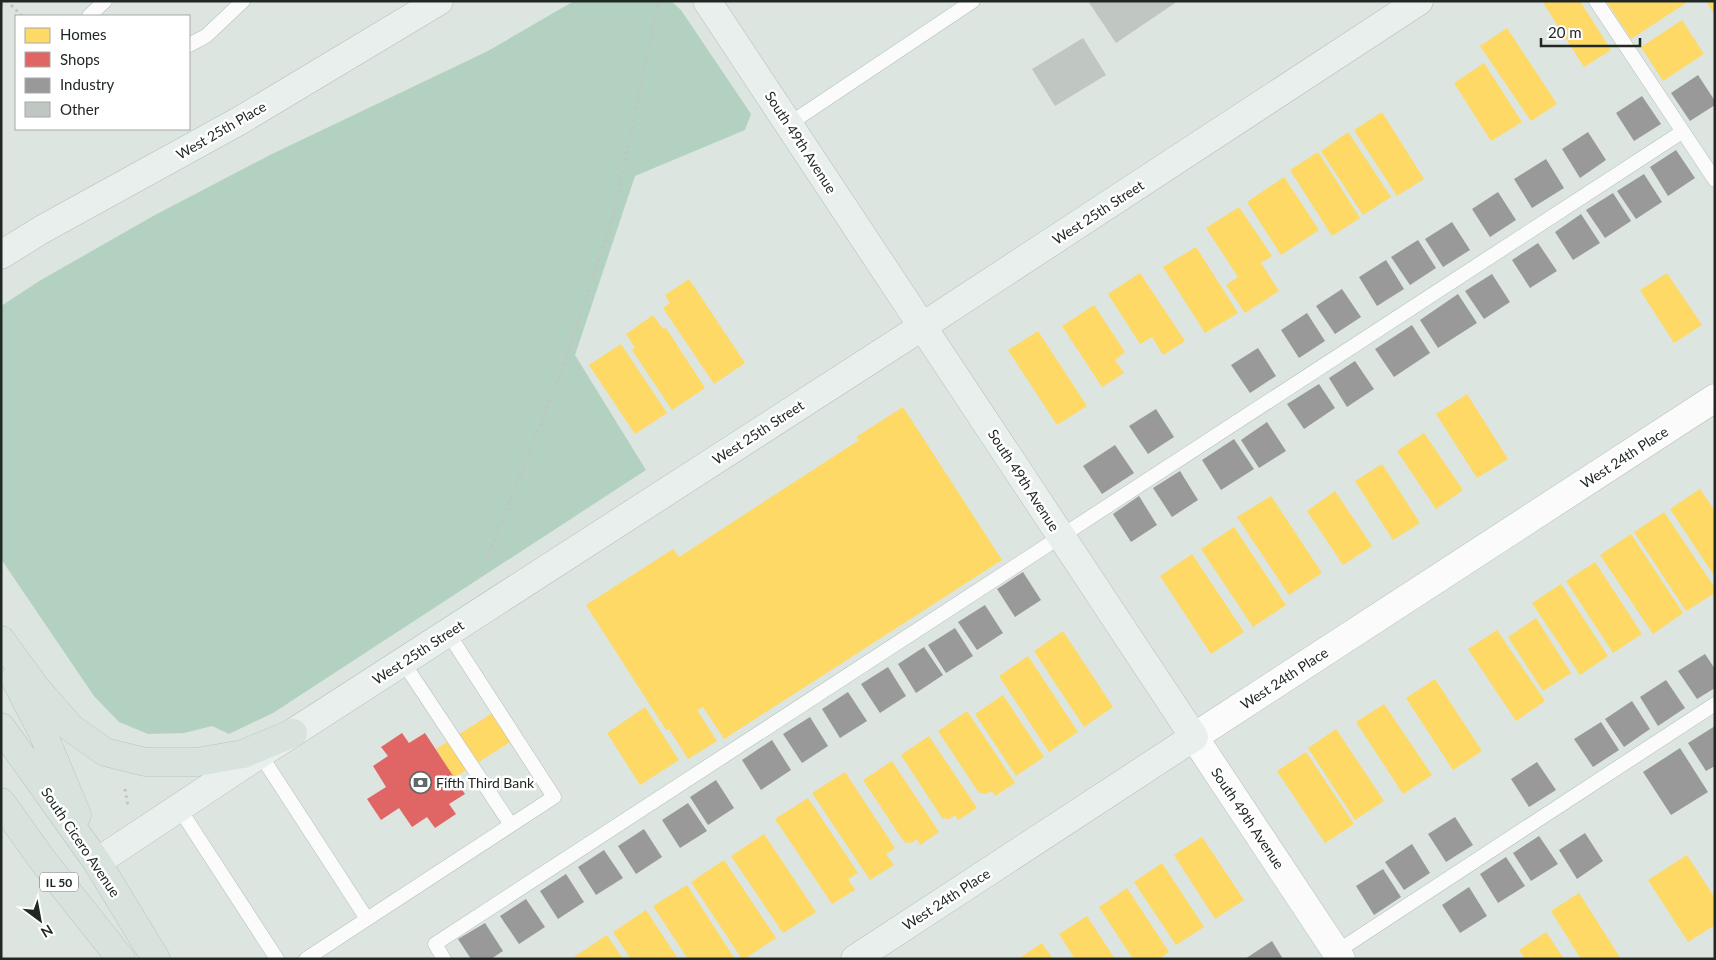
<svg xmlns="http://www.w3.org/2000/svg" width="1716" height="960" font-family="Lato,sans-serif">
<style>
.green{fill:#b3d1c1}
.homes{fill:#ffd966}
.shops{fill:#e06666}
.industry{fill:#999}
.building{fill:#c0c7c3}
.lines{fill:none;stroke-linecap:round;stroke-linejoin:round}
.lane-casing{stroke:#b7beba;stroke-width:15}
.street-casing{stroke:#b7beba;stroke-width:29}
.secondary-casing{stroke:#b7beba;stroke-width:29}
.primary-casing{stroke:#bec2c0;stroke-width:29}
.path{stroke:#c1c4c2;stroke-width:3;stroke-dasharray:2.5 4;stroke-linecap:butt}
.lane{stroke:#fafbfa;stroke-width:14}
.street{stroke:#fafbfa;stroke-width:28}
.secondary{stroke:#e9efed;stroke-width:28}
.primary{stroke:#d8e3de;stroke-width:28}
.labels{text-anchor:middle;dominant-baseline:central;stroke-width:5;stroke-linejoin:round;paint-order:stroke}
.shield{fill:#fff;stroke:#646866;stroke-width:1}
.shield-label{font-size:12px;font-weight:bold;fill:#212824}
.street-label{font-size:14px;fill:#212824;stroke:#fff}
.poi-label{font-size:14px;fill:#212824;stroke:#fff;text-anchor:start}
</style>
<rect width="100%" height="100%" fill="#dce5e0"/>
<path class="green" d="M 574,1 L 671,1 L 681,10 L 751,114 L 745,130 L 635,176 L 575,355 L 646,470 L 273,713 L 229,734 L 212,726 L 184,733 L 148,734 L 119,722 L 94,696 L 1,559 L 1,306 L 41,280 L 155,215 L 272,154 L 488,51 Z"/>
<path class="homes" d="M 1542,1 L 1580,1 L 1611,50 L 1584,67 Z
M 1606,1 L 1689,1 L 1631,39 Z
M 1706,1 L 1715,1 L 1715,15 Z
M 1682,20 L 1704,54 L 1663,81 L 1641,47 Z
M 1507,28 L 1557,104 L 1531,121 L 1480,46 Z
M 1484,63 L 1522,122 L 1491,141 L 1454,83 Z
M 1382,112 L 1424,179 L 1397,196 L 1354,130 Z
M 1348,132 L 1391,197 L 1363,215 L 1321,151 Z
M 1318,152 L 1360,218 L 1332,236 L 1290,170 Z
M 1284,177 L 1319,230 L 1281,255 L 1247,202 Z
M 1239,207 L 1272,256 L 1261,263 L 1279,291 L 1245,313 L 1226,285 L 1238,277 L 1206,228 Z
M 1196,247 L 1238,313 L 1205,333 L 1163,267 Z
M 1140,273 L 1185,341 L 1163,355 L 1152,337 L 1140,344 L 1108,294 Z
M 1667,273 L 1702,325 L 1674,343 L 1640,290 Z
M 689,279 L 745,363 L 714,384 L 663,308 L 670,303 L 665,295 Z
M 1094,305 L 1125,352 L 1115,360 L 1124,373 L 1102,387 L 1062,326 Z
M 653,315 L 663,329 L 666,328 L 705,388 L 672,410 L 632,350 L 635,348 L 626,334 Z
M 1038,331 L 1087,406 L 1057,425 L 1008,350 Z
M 621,344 L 667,413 L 635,434 L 589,365 Z
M 1467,394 L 1508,459 L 1477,478 L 1436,414 Z
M 903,407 L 1002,560 L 724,739 L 703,707 L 697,710 L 717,741 L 688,759 L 669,729 L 666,730 L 586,605 L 673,549 L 679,557 L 859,440 L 856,437 Z
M 1424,433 L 1463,490 L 1436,509 L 1397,451 Z
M 1382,464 L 1420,523 L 1393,540 L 1355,481 Z
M 1700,489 L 1715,511 L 1715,577 L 1670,509 Z
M 1335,491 L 1372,546 L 1343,565 L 1307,511 Z
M 1271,496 L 1322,573 L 1289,595 L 1237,517 Z
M 1664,512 L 1715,588 L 1715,593 L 1686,611 L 1634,532 Z
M 1234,527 L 1286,605 L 1253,627 L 1201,549 Z
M 1631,534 L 1683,613 L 1653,634 L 1600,555 Z
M 1192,554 L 1244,632 L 1211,654 L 1160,576 Z
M 1595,562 L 1642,634 L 1613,653 L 1566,581 Z
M 1561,584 L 1608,656 L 1580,675 L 1532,603 Z
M 1536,618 L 1571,673 L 1543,691 L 1508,637 Z
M 1497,630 L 1545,701 L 1516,721 L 1468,649 Z
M 1063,631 L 1113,707 L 1084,727 L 1034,651 Z
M 1028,656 L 1078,732 L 1049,752 L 999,676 Z
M 1435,679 L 1482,751 L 1453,770 L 1406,698 Z
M 1003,695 L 1044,757 L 1016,776 L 975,714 Z
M 1384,704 L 1432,775 L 1403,794 L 1356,722 Z
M 645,707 L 679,760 L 640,785 L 607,733 Z
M 967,711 L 1015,783 L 995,796 L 992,791 L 986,794 L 979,793 L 938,731 Z
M 494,712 L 513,740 L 454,778 L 436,749 Z
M 1336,729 L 1384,801 L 1355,820 L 1308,748 Z
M 929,736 L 977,808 L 958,820 L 955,815 L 949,819 L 942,818 L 901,755 Z
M 1306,752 L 1354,824 L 1325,843 L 1277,771 Z
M 892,761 L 939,832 L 920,845 L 917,839 L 911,843 L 904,842 L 863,780 Z
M 845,772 L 895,848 L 886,854 L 894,865 L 870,880 L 812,793 Z
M 808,798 L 858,873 L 848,879 L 855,890 L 832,904 L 775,819 Z
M 764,834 L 816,912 L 783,933 L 731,856 Z
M 1202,837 L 1244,900 L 1215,919 L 1174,855 Z
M 1687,855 L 1715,898 L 1715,925 L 1688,942 L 1648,880 Z
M 724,860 L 776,938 L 744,959 L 742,959 L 691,882 Z
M 1162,863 L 1204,927 L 1176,945 L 1134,882 Z
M 687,885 L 735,959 L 688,959 L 653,906 Z
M 1127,888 L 1169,952 L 1159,959 L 1133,959 L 1099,907 Z
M 1579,893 L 1621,959 L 1581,959 L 1551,911 Z
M 646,910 L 678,959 L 631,959 L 613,932 Z
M 1087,916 L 1115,959 L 1075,959 L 1059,934 Z
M 1546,932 L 1564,959 L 1525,959 L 1519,950 Z
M 607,935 L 623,959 L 575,959 L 574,957 Z
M 1042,943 L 1053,959 L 1018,959 Z"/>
<path class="shops" d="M 402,733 L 409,743 L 425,733 L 465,794 L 449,804 L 456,814 L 435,828 L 427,817 L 412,827 L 399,808 L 381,820 L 367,799 L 386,787 L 373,766 L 388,756 L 381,747 Z"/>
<path class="industry" d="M 1698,75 L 1715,101 L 1715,105 L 1690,121 L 1671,93 Z
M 1642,96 L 1661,124 L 1634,141 L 1616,113 Z
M 1588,132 L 1606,160 L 1580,178 L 1562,149 Z
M 1676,150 L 1695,178 L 1668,196 L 1650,167 Z
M 1546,159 L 1564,188 L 1532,208 L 1514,179 Z
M 1644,174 L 1662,202 L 1636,219 L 1617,191 Z
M 1498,192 L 1516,220 L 1490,237 L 1472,209 Z
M 1613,193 L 1631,221 L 1605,238 L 1586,210 Z
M 1581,214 L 1600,243 L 1573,260 L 1555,232 Z
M 1452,222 L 1470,250 L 1443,267 L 1425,239 Z
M 1418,240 L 1436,268 L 1410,285 L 1391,257 Z
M 1538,243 L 1557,271 L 1530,288 L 1512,260 Z
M 1386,260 L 1404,289 L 1377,306 L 1359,277 Z
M 1492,274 L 1510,302 L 1484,319 L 1465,291 Z
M 1342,289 L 1361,317 L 1335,334 L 1316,306 Z
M 1458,294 L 1477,323 L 1438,348 L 1420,320 Z
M 1307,313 L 1325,341 L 1299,358 L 1281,330 Z
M 1412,325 L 1430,353 L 1394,377 L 1375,349 Z
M 1258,348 L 1276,376 L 1250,393 L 1231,365 Z
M 1355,361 L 1374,389 L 1347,407 L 1329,378 Z
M 1319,384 L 1335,408 L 1304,429 L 1287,404 Z
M 1156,409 L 1174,437 L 1148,454 L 1129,426 Z
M 1267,422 L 1286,451 L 1259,468 L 1241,440 Z
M 1234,439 L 1254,469 L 1221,490 L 1202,460 Z
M 1115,445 L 1134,473 L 1102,494 L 1083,466 Z
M 1180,471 L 1198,500 L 1172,517 L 1153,488 Z
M 1139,496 L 1157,525 L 1131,542 L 1113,514 Z
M 1023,572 L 1041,600 L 1015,617 L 997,589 Z
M 985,605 L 1003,633 L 977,650 L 958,622 Z
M 955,628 L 973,656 L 946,673 L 928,645 Z
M 924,647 L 943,675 L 916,693 L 898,664 Z
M 1705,654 L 1715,669 L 1715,688 L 1697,699 L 1678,671 Z
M 888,667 L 906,696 L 880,713 L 861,684 Z
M 1666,680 L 1685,708 L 1658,726 L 1640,697 Z
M 848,692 L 867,721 L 840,738 L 822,709 Z
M 1632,701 L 1650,729 L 1624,747 L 1605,719 Z
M 810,717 L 828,746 L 802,763 L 783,734 Z
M 1601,722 L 1619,750 L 1593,767 L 1574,739 Z
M 1715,726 L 1715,766 L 1706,771 L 1688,743 Z
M 772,740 L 791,770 L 761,790 L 742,760 Z
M 1680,748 L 1708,792 L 1671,815 L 1643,772 Z
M 1537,762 L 1556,790 L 1529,807 L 1511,779 Z
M 716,780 L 734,808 L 708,825 L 690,797 Z
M 688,803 L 707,831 L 680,848 L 662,820 Z
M 1455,817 L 1473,845 L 1446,862 L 1428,834 Z
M 644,829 L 662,857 L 636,874 L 618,846 Z
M 1585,833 L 1603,861 L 1577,879 L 1559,850 Z
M 1539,836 L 1558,864 L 1531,881 L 1513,853 Z
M 1412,844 L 1430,873 L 1404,890 L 1385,862 Z
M 604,850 L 623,878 L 596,895 L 578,867 Z
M 1506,857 L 1525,886 L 1498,903 L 1480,874 Z
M 1383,869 L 1401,897 L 1374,915 L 1356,886 Z
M 566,874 L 584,902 L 558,919 L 540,891 Z
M 1469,887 L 1487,916 L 1460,933 L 1442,905 Z
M 526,899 L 545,927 L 519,944 L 500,916 Z
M 485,923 L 503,951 L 491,959 L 471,959 L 458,939 Z
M 1272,941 L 1283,959 L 1245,959 Z"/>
<path class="building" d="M 1088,1 L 1178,1 L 1116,43 Z
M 1083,38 L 1106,75 L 1055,106 L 1032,69 Z"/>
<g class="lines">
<defs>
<path id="lane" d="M 1596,1 L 1715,180
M 89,16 L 105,1
M 189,45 L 206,36 L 243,1
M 789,124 L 973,1
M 403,662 L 511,825
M 260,754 L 367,919 L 306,959
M 179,808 L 277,959
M 367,919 L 554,797 L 448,633
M 1333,954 L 1715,704
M 444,959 L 435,944 L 1682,132"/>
<path id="street" d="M 1341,959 L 1194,737 L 1715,398"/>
<path id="secondary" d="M 707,1 L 1194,737 L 855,959
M 1,255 L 41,230 L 239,121 L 439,1
M 97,862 L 260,754 L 923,326 L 1419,1"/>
<path id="primary" d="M 1,640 L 36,688 L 71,728 L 105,752 L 145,762 L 197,762 L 243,754 L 293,733
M 15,679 L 42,731 L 77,815
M 1,727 L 97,862 L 156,959
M 1,802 L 44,862 L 121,959"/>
</defs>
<use href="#lane" class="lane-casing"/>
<use href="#street" class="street-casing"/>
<use href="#secondary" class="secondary-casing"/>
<use href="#primary" class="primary-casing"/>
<path class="path" d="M 1,5 L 7,1 L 22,16
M 487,559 L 559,377 L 613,216 L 659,1
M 125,789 L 128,806"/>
<use href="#lane" class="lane"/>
<use href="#street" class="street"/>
<use href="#secondary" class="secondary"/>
<use href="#primary" class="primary"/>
</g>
<defs>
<symbol id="bank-ring" viewBox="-11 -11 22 22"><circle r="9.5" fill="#fff" stroke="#626a66" stroke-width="1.5"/><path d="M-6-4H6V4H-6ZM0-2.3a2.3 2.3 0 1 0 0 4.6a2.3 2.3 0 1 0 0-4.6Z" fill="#626a66"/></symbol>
</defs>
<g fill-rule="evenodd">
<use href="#bank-ring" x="408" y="770" width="25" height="25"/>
</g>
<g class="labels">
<rect class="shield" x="40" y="872.5" width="38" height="19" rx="4"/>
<g class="shield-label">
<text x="59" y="882">IL 50</text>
</g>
<g class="street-label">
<text transform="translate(221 130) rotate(-30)">West 25th Place</text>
<text transform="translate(801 142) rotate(57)">South 49th Avenue</text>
<text transform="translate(1098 212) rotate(-33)">West 25th Street</text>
<text transform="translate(758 432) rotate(-33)">West 25th Street</text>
<text transform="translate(1624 457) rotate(-33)">West 24th Place</text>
<text transform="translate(1024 480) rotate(57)">South 49th Avenue</text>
<text transform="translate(418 652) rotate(-33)">West 25th Street</text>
<text transform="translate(1284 678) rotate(-33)">West 24th Place</text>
<text transform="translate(1248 818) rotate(56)">South 49th Avenue</text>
<text transform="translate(81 842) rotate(56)">South Cicero Avenue</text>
<text transform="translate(946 899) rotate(-33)">West 24th Place</text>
</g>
<g class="poi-label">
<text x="436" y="782">Fifth Third Bank</text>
</g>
</g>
<rect width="1716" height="960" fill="none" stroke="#212824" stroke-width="5"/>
<rect x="15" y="15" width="175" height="115" fill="#ffffff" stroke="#a6a9a7"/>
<rect x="25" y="28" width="25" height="15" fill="#ffd966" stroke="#a6a9a7"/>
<text x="60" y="40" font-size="15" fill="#212824">Homes</text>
<rect x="25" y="52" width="25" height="15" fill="#e06666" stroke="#a6a9a7"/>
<text x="60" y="65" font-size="15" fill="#212824">Shops</text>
<rect x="25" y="78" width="25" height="15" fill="#999999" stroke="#a6a9a7"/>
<text x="60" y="90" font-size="15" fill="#212824">Industry</text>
<rect x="25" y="102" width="25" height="15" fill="#c0c7c3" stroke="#a6a9a7"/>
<text x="60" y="115" font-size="15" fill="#212824">Other</text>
<g transform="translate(40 920) rotate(148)" stroke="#ffffff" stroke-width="4" paint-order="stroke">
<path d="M0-4L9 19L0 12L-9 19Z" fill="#212824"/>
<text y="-8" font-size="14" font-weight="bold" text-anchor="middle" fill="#212824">N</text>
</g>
<path d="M1541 38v8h99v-8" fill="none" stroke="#212824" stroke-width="2.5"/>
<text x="1548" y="38" font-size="15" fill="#212824" stroke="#ffffff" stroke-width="4" paint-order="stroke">20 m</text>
</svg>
